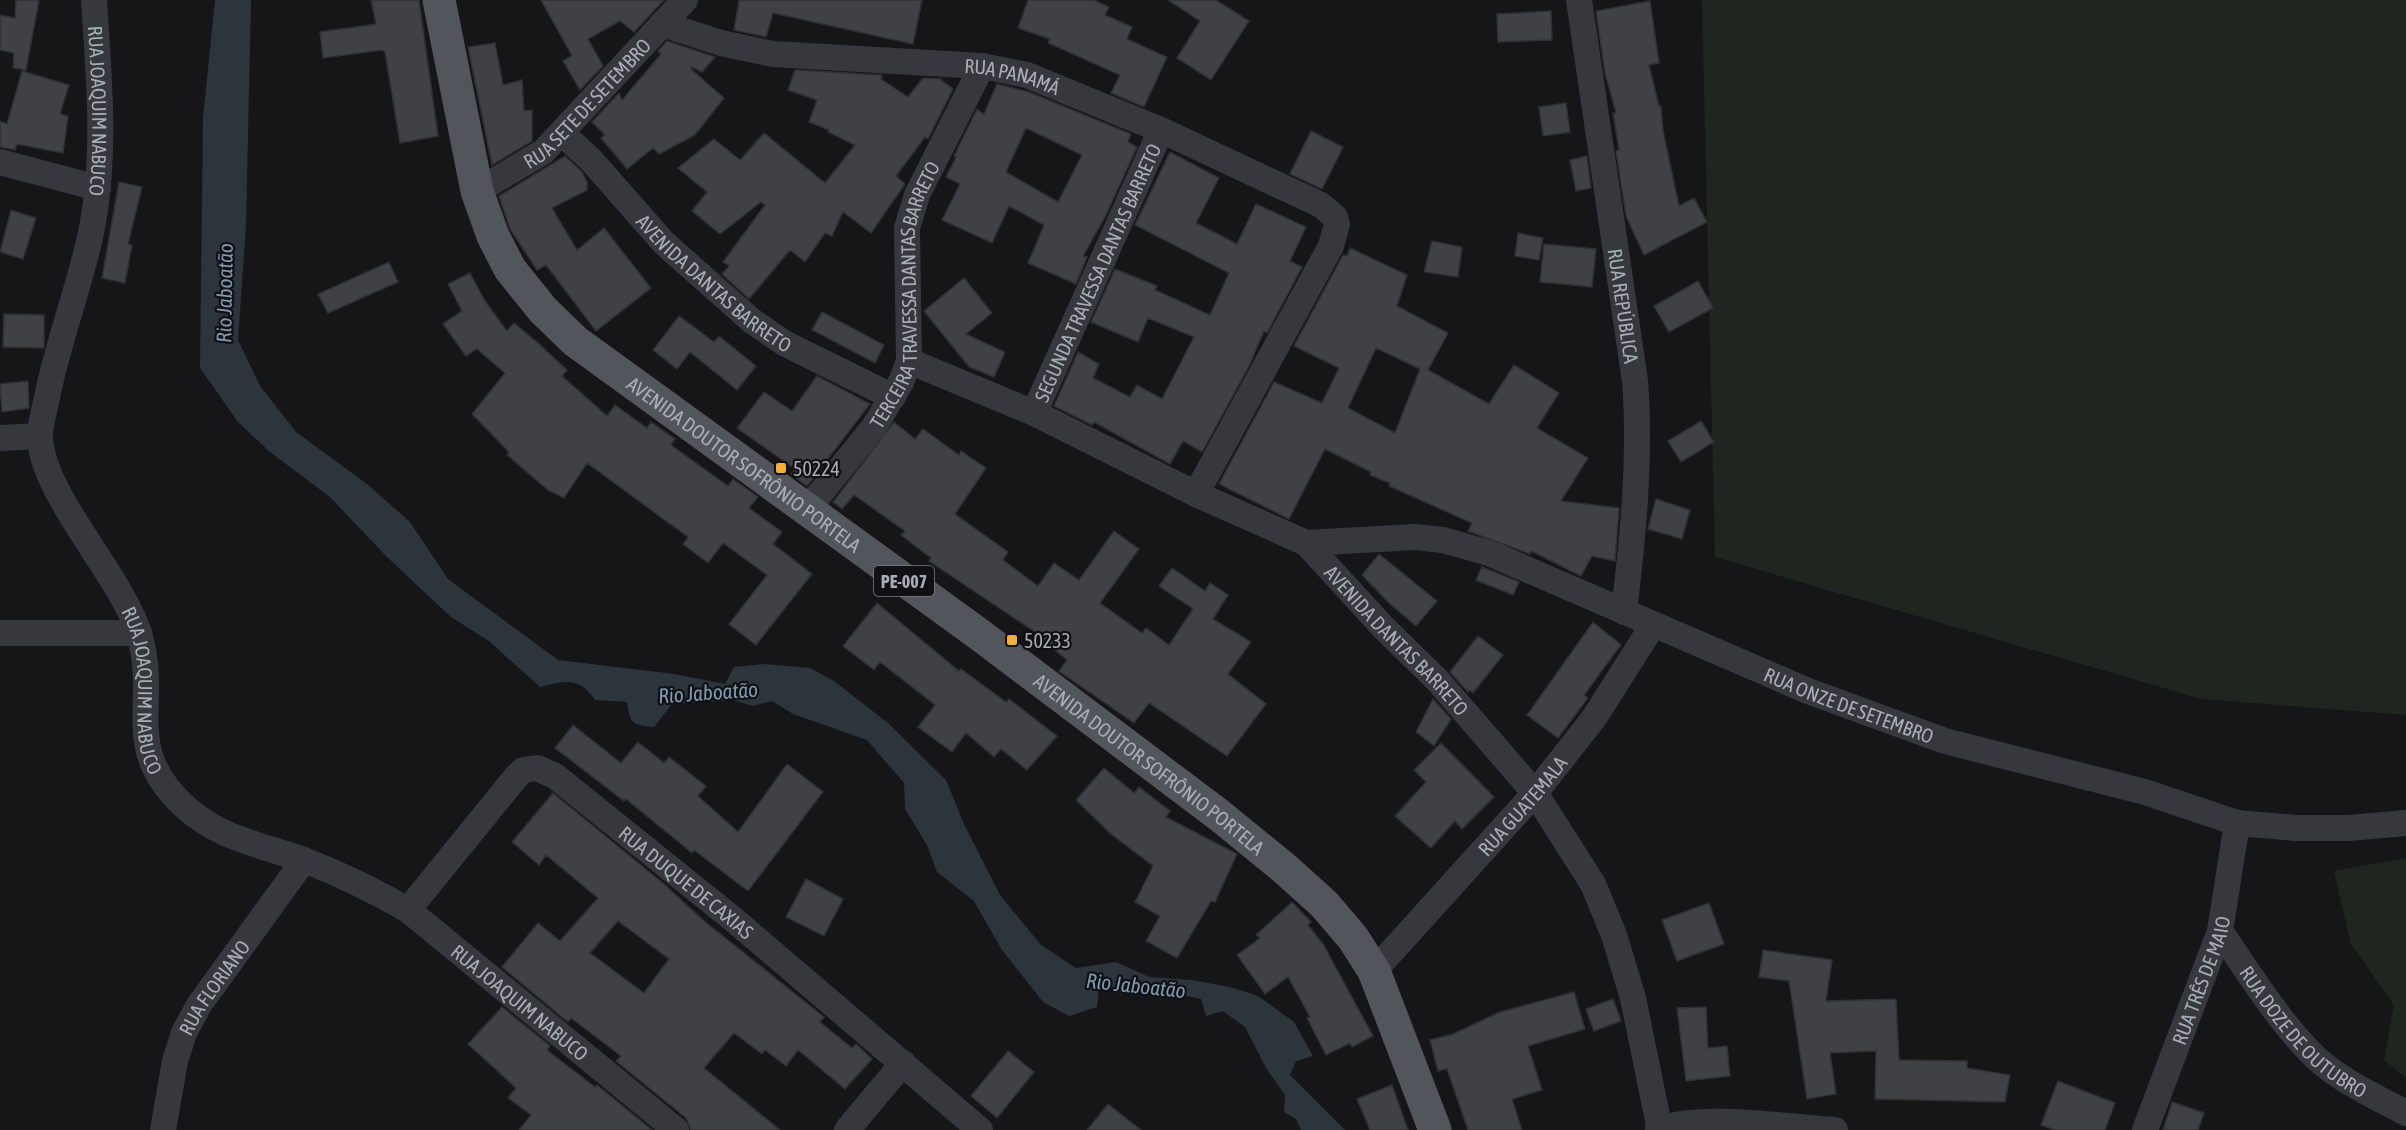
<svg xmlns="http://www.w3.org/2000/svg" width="2406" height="1130" font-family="'Asap Condensed',sans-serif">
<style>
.green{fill:#1e261f}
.water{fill:#2c353c}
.building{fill:#404145;stroke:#303034;stroke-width:1.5;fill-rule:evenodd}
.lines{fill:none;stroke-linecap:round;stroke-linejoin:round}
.minor{stroke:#37383d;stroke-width:26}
.primary{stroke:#53555c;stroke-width:33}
.poi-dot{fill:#f2b134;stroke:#111113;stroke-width:2}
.labels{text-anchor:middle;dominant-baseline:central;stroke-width:4.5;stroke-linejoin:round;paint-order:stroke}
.shield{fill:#111113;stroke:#7b7e86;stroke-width:1.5}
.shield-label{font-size:18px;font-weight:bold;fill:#a8adb8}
.street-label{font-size:20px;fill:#a8adb8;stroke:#111113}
.poi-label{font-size:20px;fill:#a8adb8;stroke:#111113;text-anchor:start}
.water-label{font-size:21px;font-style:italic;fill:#7f9bb3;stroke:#111113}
</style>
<rect width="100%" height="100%" fill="#161618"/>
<path class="green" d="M 1702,0 L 2406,0 L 2406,715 L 2201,699 L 1715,557 Z
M 2406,858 L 2406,1078 L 2384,1060 L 2394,1005 L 2351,944 L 2334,871 Z"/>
<path class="water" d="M 215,0 L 251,0 L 246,225 L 238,340 L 260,386 L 296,432 L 367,484 L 410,522 L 448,579 L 558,660 L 674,674 L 725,684 L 734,667 L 764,664 L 810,668 L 834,681 L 888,723 L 946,780 L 964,824 L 1000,895 L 1041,945 L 1076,968 L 1116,962 L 1149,977 L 1192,980 L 1234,988 L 1258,996 L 1294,1022 L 1313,1056 L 1296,1061 L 1290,1075 L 1345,1130 L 1301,1130 L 1296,1119 L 1284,1112 L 1285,1095 L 1266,1068 L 1245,1027 L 1223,1011 L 1206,1016 L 1201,999 L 1156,990 L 1099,988 L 1097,1007 L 1069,1016 L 1043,1002 L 1002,950 L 974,901 L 937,872 L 927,845 L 905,809 L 904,783 L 867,740 L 793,714 L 772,701 L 753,706 L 733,700 L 672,704 L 654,727 C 632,725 630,724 627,702 L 595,700 C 579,676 565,681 540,687 L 489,641 L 451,617 L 386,556 L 330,497 L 270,452 L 238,422 L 200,368 L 203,118 Z"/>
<path class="building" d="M 16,0 L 39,0 L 26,70 L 13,68 L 14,53 L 0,50 L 0,15 L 15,18 Z
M 371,0 L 419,0 L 438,136 L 400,143 L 385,52 L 382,50 L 323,58 L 320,32 L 376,24 Z
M 541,0 L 664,0 L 634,32 L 620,21 L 588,39 L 603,66 L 580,90 L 563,61 L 572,56 Z
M 739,0 L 922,0 L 913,44 L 773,13 L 766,37 L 734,30 Z
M 1028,0 L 1094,0 L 1109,7 L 1105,15 L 1132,27 L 1127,39 L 1167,57 L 1144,107 L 1111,93 L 1120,75 L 1048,43 L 1050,39 L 1018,28 Z
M 1168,0 L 1216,0 L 1249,21 L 1211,80 L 1177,58 L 1200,21 Z
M 1650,1 L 1659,63 L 1649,65 L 1659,106 L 1661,106 L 1663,131 L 1679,206 L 1694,198 L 1707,222 L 1644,255 L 1626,216 L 1616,151 L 1619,150 L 1613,113 L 1616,113 L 1605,73 L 1596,11 Z
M 1551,11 L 1552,40 L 1498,42 L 1497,14 Z
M 667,41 L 715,57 L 702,72 L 692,67 L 691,69 L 724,98 L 695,135 L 659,154 L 653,148 L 627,169 L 601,138 L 605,135 L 592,122 L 619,93 L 622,100 L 661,54 L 658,51 Z
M 495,43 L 503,85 L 522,80 L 524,111 L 532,110 L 532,141 L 492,165 L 468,47 Z
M 795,70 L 882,75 L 881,79 L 908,97 L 923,78 L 940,79 L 953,89 L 928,139 L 925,137 L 896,176 L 905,184 L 871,233 L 843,212 L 832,236 L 825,233 L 805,262 L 790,250 L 749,299 L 722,274 L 729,266 L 723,262 L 765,205 L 761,202 L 720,234 L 692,211 L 707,192 L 678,168 L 714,139 L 740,160 L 764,133 L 825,183 L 855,145 L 828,132 L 829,130 L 809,122 L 817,100 L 788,90 Z
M 22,71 L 69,85 L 60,114 L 68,116 L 63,153 L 17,144 L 15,150 L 0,147 L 0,121 L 7,124 Z
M 997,84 L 1029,92 L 1131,134 L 1128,142 L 1137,147 L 1105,217 L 1083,256 L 1087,257 L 1076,284 L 1028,263 L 1044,225 L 1009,206 L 992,243 L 942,220 L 960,184 L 946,177 L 956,157 L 954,156 L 977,109 L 984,114 ZM 1026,128 L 1082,155 L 1058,202 L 1006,172 Z
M 1566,103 L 1570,132 L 1543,136 L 1539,107 Z
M 1311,131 L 1343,147 L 1322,189 L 1290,174 Z
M 1170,152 L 1219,178 L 1196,223 L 1237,244 L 1256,204 L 1306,227 L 1290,261 L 1302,267 L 1267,333 L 1264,331 L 1249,366 L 1202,452 L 1183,441 L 1170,464 L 1094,422 L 1092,425 L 1054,406 L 1078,352 L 1099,364 L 1093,378 L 1130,397 L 1137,385 L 1162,399 L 1194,337 L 1148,318 L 1138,342 L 1091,322 L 1115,269 L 1157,286 L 1155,290 L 1210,315 L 1229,273 L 1135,225 Z
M 565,156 L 582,172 L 587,182 L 587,190 L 552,208 L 577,250 L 604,228 L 651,288 L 596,331 L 546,265 L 537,270 L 510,229 L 499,196 Z
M 1587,156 L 1591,188 L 1576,191 L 1570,160 Z
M 119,182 L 142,187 L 128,244 L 132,245 L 125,283 L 102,278 Z
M 11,210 L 36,218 L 23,259 L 0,252 Z
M 1518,233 L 1543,238 L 1539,260 L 1515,256 Z
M 1432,241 L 1462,247 L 1458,277 L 1424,272 Z
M 1544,244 L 1596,249 L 1592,287 L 1540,282 Z
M 1350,248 L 1407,275 L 1397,306 L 1448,333 L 1428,370 L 1489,404 L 1514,365 L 1559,393 L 1537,428 L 1588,458 L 1561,501 L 1619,508 L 1615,561 L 1592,556 L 1581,576 L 1531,551 L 1530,554 L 1468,531 L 1472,523 L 1389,486 L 1390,483 L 1370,475 L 1371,472 L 1325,449 L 1289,519 L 1219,484 L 1274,382 L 1322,403 L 1339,368 L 1294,346 L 1343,255 L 1347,256 ZM 1376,348 L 1420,369 L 1395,433 L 1348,408 Z
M 389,262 L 398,282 L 328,313 L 318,294 Z
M 470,273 L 485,301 L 507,331 L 514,323 L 538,343 L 567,370 L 562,376 L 607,416 L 615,405 L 647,428 L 651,422 L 675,439 L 671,445 L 728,486 L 733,479 L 758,497 L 749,508 L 782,532 L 773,544 L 812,574 L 756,645 L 729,624 L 767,575 L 723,543 L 708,563 L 683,544 L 688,537 L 587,463 L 564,498 L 548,490 L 507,455 L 509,452 L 472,414 L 505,373 L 477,349 L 466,356 L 443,324 L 462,311 L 448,284 Z
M 964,278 L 992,313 L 966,334 L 1005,352 L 994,377 L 969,367 L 924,311 Z
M 1698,281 L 1713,308 L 1669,332 L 1654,306 Z
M 822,312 L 884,345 L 875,363 L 812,330 Z
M 4,314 L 44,315 L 44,348 L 3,347 Z
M 679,316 L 714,342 L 719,336 L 756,366 L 737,390 L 690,352 L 677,369 L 653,350 Z
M 817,376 L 870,404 L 807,486 L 791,474 L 795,469 L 737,428 L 764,392 L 792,411 Z
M 28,381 L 29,408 L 2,412 L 0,384 Z
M 1701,421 L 1714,442 L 1681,462 L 1668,441 Z
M 894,422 L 915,439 L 923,429 L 959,455 L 961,451 L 986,468 L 955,514 L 1008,552 L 1003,560 L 1038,586 L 1054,563 L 1079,580 L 1114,531 L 1139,549 L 1100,603 L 1142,633 L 1146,628 L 1169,645 L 1193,609 L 1159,586 L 1172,568 L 1205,591 L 1210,583 L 1228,595 L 1213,619 L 1251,642 L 1228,674 L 1266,704 L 1227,756 L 1149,703 L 1134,723 L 1059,671 L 1067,660 L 1042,640 L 1044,638 L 929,561 L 931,558 L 901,535 L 905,531 L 854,495 L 842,509 L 833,502 Z
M 1656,499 L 1690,510 L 1682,539 L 1648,529 Z
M 1379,554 L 1437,601 L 1416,626 L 1390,604 L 1362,575 Z
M 1482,567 L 1519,582 L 1513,595 L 1476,580 Z
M 877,603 L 959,671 L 961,669 L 1006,702 L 1009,699 L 1057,736 L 1027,770 L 1001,749 L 994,757 L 966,733 L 952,752 L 918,727 L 935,705 L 880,662 L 874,670 L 843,646 Z
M 1593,622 L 1621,645 L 1584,695 L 1588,698 L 1558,738 L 1527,715 Z
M 1478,636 L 1503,655 L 1473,693 L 1469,690 L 1468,692 L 1450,672 Z
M 1433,699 L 1451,719 L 1434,746 L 1416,732 Z
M 573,725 L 621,763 L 638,742 L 664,763 L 669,757 L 706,786 L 698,796 L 738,832 L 787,764 L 823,792 L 748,891 L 694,850 L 692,853 L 626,799 L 624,801 L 555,748 Z
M 1441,743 L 1494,797 L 1462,829 L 1455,821 L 1431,848 L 1395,816 L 1426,782 L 1414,770 Z
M 1104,768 L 1134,793 L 1139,787 L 1170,811 L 1166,817 L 1237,854 L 1215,902 L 1211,901 L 1177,958 L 1146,941 L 1160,916 L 1135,902 L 1153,866 L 1111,834 L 1076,800 Z
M 553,793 L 664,884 L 703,920 L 824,1017 L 820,1022 L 852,1048 L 856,1044 L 872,1059 L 845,1089 L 798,1050 L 786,1066 L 765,1050 L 762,1054 L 734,1033 L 704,1068 L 780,1130 L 691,1130 L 686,1118 L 616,1061 L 621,1056 L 571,1018 L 568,1022 L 502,967 L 538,923 L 560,941 L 598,898 L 546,855 L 539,865 L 512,842 ZM 618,921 L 669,959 L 644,993 L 590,953 Z
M 806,879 L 843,899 L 824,936 L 786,917 Z
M 1292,902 L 1311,922 L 1308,925 L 1323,944 L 1373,1036 L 1352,1047 L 1350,1043 L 1326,1055 L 1307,1018 L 1310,1017 L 1288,977 L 1265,994 L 1237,955 L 1260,938 L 1256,935 Z
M 1709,903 L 1724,944 L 1677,961 L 1662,920 Z
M 1763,950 L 1832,960 L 1826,1001 L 1896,999 L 1899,1060 L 1967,1061 L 1967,1068 L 2010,1075 L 2005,1102 L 1875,1099 L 1876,1051 L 1830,1053 L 1836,1094 L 1807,1099 L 1789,981 L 1759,977 Z
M 1574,992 L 1585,1029 L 1528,1046 L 1542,1090 L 1512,1099 L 1522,1130 L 1468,1130 L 1447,1069 L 1438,1071 L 1430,1040 L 1453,1034 L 1500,1012 Z
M 1613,999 L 1621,1021 L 1594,1031 L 1586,1009 Z
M 502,1007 L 550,1046 L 547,1050 L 595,1087 L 597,1085 L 652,1130 L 519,1130 L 531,1115 L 508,1098 L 516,1088 L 468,1044 Z
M 1706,1007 L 1708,1048 L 1727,1046 L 1730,1076 L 1686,1081 L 1677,1008 Z
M 1008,1051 L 1034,1072 L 997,1118 L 971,1096 Z
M 2058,1081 L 2115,1103 L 2105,1130 L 2055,1130 L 2041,1125 Z
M 1392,1085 L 1408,1130 L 1370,1130 L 1357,1099 Z
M 2172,1102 L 2204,1113 L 2198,1130 L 2163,1130 Z
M 1108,1104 L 1141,1130 L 1087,1130 Z"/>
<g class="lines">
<g class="minor">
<path id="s1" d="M 94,0 C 99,78 107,160 90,237 C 78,291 58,343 47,397 C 45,409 40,423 40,435 C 40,494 123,576 140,637 C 159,706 121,747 184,806 C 218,838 261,845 304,860 C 340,874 375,891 408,910 L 676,1130"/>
<path id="s2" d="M 1579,0 L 1635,381 C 1641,459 1633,535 1624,612"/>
<path id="s3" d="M 662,24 L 721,43 L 773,54 L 982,66 L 1027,75 L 1161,130 L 1321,205 L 1335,217 L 1337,224 L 1331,246 L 1196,494"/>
<path id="s4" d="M 563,134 L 591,160 L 664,243 L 752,321 L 784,343 L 893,397"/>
<path d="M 0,162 L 98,188"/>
<path id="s5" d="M 477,191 L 543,152 L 685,0"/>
<path id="s6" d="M 909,361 L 1034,413 L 1196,494 L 1306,543 L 1382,626 L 1438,681 L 1535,793 L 1593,884 L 1614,935 L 1633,998 L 1660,1130"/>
<path id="s7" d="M 1034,413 L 1161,130"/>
<path d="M 0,438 L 40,436"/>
<path id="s8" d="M 806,511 L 874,427 L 901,382 L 909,361 L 907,228 L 917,195 L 982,66"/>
<path id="s9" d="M 1306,543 L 1415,537 L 1443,540 L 1489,553 L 1808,691 L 1945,741 L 2145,792 L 2237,823 L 2296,828 L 2349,828 L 2406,823"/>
<path d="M 0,633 L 139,633"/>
<path id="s10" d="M 408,910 L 516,777 L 523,770 L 537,768 L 555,776 L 733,919 L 980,1130"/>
<path id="s11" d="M 2220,931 C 2250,974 2278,1021 2316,1058 C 2341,1081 2376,1097 2406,1113"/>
<path id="s12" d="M 1374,971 L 1535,793 L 1594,718 L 1653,625"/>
<path id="s13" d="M 163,1130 L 175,1061 L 184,1033 L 199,1005 L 304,860"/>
<path d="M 847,1130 L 903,1063"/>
<path d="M 1658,1130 C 1701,1113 1787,1127 1835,1130"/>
<path id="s14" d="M 2145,1130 L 2220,931 L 2237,823"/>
</g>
<path class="primary" id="s15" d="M 439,0 L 477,191 L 493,236 L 510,269 L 543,310 L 575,341 L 980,635 L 1219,815 L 1284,868 L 1324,904 L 1353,938 L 1374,971 L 1435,1130"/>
</g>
<g class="poi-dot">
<rect x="775" y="462" width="12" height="12" rx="3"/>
<rect x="1006" y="634" width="12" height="12" rx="3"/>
</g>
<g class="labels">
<rect class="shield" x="874" y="566" width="60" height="30" rx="4.5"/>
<g class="shield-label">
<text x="904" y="581">PE-007</text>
</g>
<g class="street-label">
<text stroke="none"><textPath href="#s3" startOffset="356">RUA PANAMÁ</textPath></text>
<text stroke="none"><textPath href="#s5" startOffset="142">RUA SETE DE SETEMBRO</textPath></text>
<text stroke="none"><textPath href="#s1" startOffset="111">RUA JOAQUIM NABUCO</textPath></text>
<text stroke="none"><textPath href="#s7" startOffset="154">SEGUNDA TRAVESSA DANTAS BARRETO</textPath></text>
<text stroke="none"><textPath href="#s4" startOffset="213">AVENIDA DANTAS BARRETO</textPath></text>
<text stroke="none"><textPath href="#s8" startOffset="248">TERCEIRA TRAVESSA DANTAS BARRETO</textPath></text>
<text stroke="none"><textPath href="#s2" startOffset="309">RUA REPÚBLICA</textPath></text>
<text stroke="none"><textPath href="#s15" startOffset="586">AVENIDA DOUTOR SOFRÔNIO PORTELA</textPath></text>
<text stroke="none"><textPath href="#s6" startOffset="570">AVENIDA DANTAS BARRETO</textPath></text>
<text stroke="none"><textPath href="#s1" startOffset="723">RUA JOAQUIM NABUCO</textPath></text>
<text stroke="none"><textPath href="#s9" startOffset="576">RUA ONZE DE SETEMBRO</textPath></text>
<text stroke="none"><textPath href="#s15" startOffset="1090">AVENIDA DOUTOR SOFRÔNIO PORTELA</textPath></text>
<text stroke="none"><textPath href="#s12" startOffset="222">RUA GUATEMALA</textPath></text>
<text stroke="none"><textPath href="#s10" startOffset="384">RUA DUQUE DE CAXIAS</textPath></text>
<text stroke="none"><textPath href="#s14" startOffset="160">RUA TRÊS DE MAIO</textPath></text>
<text stroke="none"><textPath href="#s13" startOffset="154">RUA FLORIANO</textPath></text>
<text stroke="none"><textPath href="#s1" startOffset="1244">RUA JOAQUIM NABUCO</textPath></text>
<text stroke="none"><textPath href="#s11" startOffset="132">RUA DOZE DE OUTUBRO</textPath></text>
</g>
<g class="poi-label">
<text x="793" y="468">50224</text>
<text x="1024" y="640">50233</text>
</g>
<g class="water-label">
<text transform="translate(224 293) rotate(-89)">Rio Jaboatão</text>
<text transform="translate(708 692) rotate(-4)">Rio Jaboatão</text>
<text transform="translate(1136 985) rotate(6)">Rio Jaboatão</text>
</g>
</g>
</svg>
